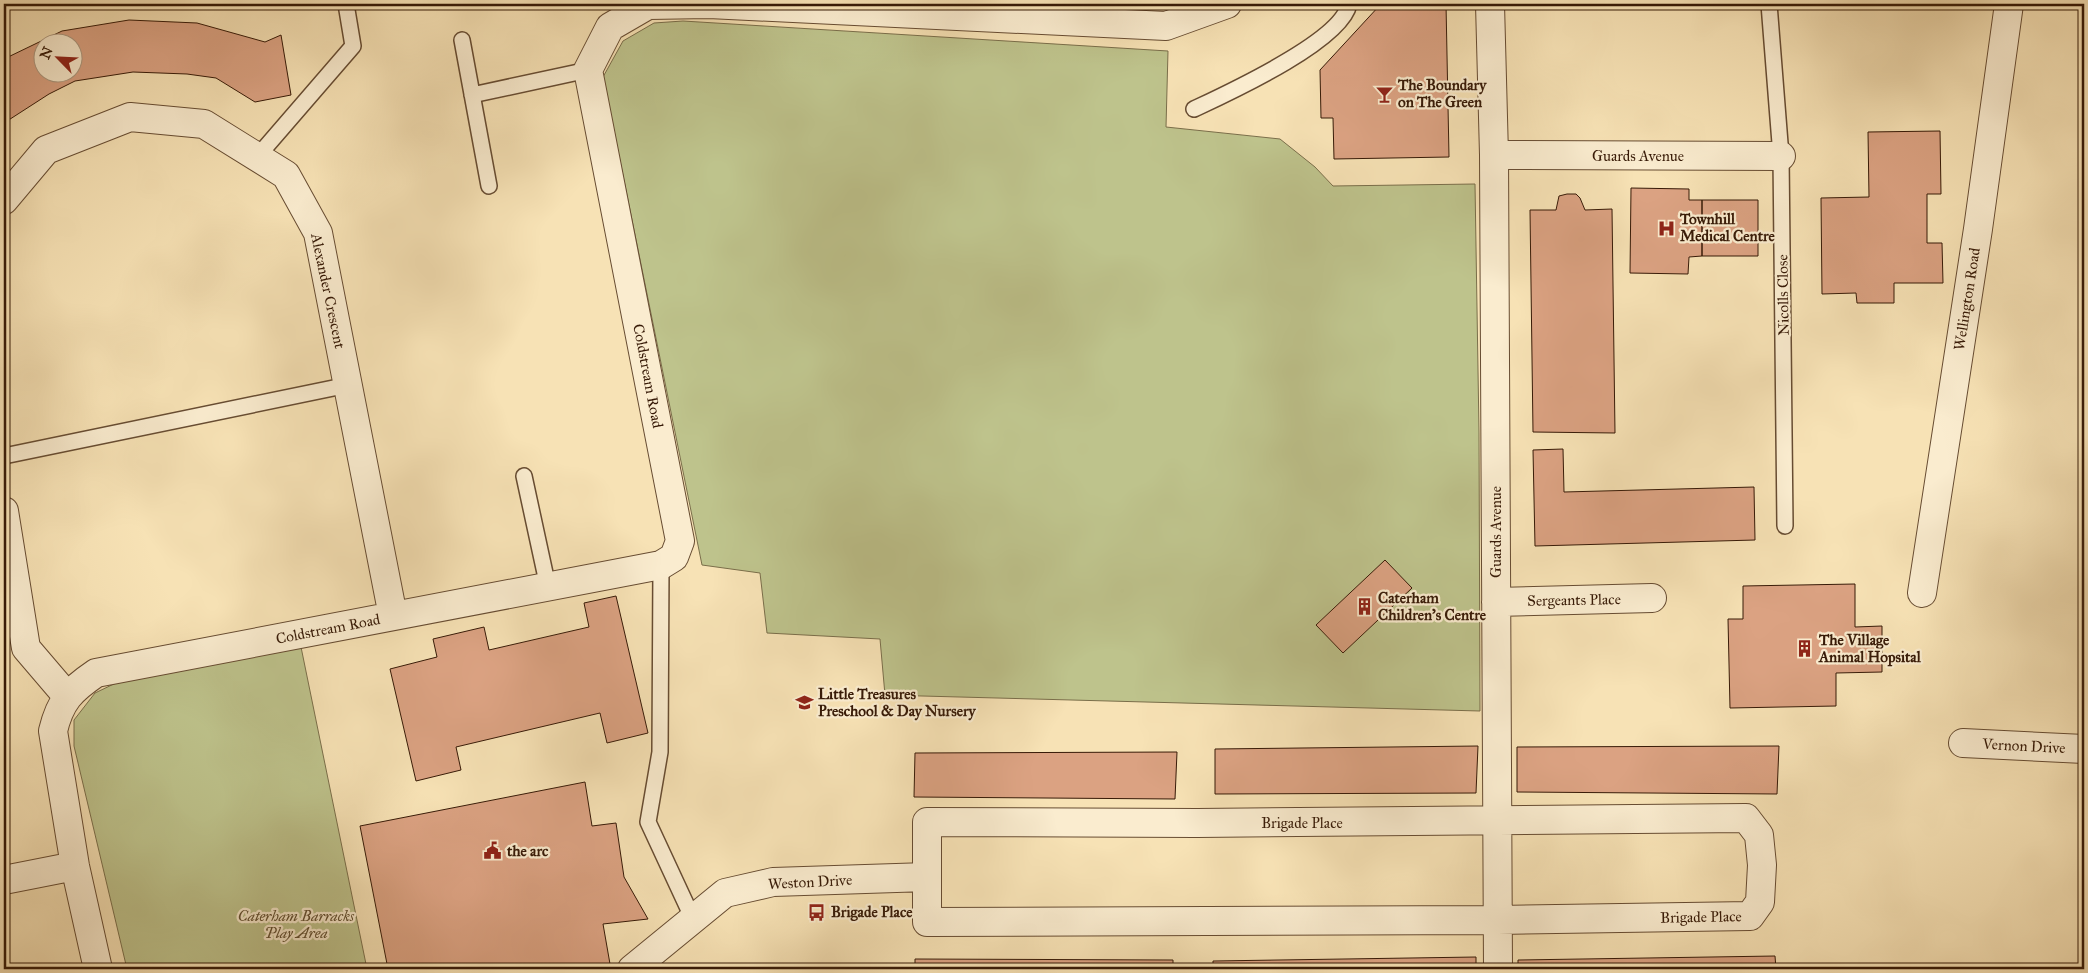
<svg xmlns="http://www.w3.org/2000/svg" width="2088" height="973" font-family="'IM FELL Great Primer',serif">
<style>
.green{fill:#bec38c;stroke:#7a6e4a}
.building{fill:#dba282;stroke:#371a07;fill-rule:evenodd}
.lines{fill:none;stroke-linecap:round;stroke-linejoin:round}
.service-casing{stroke:#674c32;stroke-width:18}
.minor-casing{stroke:#674c32;stroke-width:30}
.service{stroke:#faeccf;stroke-width:15}
.minor{stroke:#faeccf;stroke-width:28}
.labels{text-anchor:middle;dominant-baseline:central;stroke-width:4.5;stroke-linejoin:round;paint-order:stroke}
.poi-label{font-size:15px;font-weight:bold;fill:#371a07;stroke:#faeccf;text-anchor:start}
.street-label{font-size:15px;fill:#371a07;stroke:#faeccf}
.park-label{font-size:15px;font-style:italic;fill:#604d2f;stroke:#faeccf}
</style>
<rect width="100%" height="100%" fill="#f7e2b5"/>
<filter id="stains"><feTurbulence type="fractalNoise" baseFrequency=".004" numOctaves="4"/><feColorMatrix values="0 0 0 0 .2 0 0 0 0 .09 0 0 0 0 .02 0 0 0 .5 -.17"/></filter>
<radialGradient id="worn" r=".72"><stop offset=".6" stop-color="#630" stop-opacity="0"/><stop offset="1" stop-color="#630" stop-opacity=".3"/></radialGradient>
<path class="green" d="M 683,21 L 1168,51 L 1166,127 L 1280,139 L 1315,167 L 1333,186 L 1475,184 L 1479,432 L 1480,711 L 885,695 L 880,639 L 767,633 L 760,573 L 702,565 L 603,77 L 623,41 L 654,23 Z
M 301,647 L 367,969 L 127,969 L 74,746 L 74,720 L 95,693 L 118,682 Z"/>
<path class="building" d="M 1446,4 L 1449,157 L 1334,159 L 1333,118 L 1321,118 L 1320,70 L 1380,5 Z
M 129,20 L 197,23 L 265,42 L 281,35 L 291,95 L 255,102 L 216,78 L 187,74 L 133,72 L 75,81 L 49,94 L 4,123 L 4,59 L 62,31 ZM 42,42 L 72,42 L 72,72 L 42,72 Z
M 1940,131 L 1941,194 L 1927,194 L 1927,243 L 1942,243 L 1943,283 L 1894,283 L 1894,303 L 1857,303 L 1856,293 L 1822,294 L 1821,198 L 1869,197 L 1868,132 Z
M 1631,188 L 1689,189 L 1689,200 L 1702,200 L 1702,256 L 1689,257 L 1688,274 L 1630,273 Z
M 1567,194 L 1576,194 L 1580,198 L 1585,210 L 1612,209 L 1615,433 L 1533,432 L 1530,210 L 1556,210 L 1559,196 Z
M 1702,200 L 1758,200 L 1758,256 L 1702,256 Z
M 1563,449 L 1564,492 L 1754,487 L 1755,540 L 1535,546 L 1533,450 Z
M 1385,560 L 1412,588 L 1343,653 L 1316,625 Z
M 1855,584 L 1855,627 L 1882,626 L 1882,672 L 1836,673 L 1836,706 L 1730,708 L 1728,619 L 1743,619 L 1743,586 Z
M 616,596 L 648,733 L 607,743 L 600,713 L 456,747 L 461,770 L 416,781 L 390,669 L 437,657 L 433,639 L 484,627 L 489,650 L 589,627 L 584,603 Z
M 1478,746 L 1476,793 L 1215,794 L 1215,749 Z
M 1779,746 L 1777,794 L 1517,792 L 1517,747 Z
M 1177,752 L 1175,799 L 914,797 L 915,753 Z
M 585,782 L 592,826 L 616,823 L 624,877 L 648,919 L 603,924 L 610,964 L 576,969 L 388,969 L 360,826 Z
M 1775,956 L 1776,969 L 1518,969 L 1518,960 Z
M 1476,957 L 1476,969 L 1213,969 L 1213,961 Z
M 915,959 L 1173,960 L 1173,969 L 915,969 Z"/>
<g class="lines">
<defs>
<path id="service" d="M 1769,4 L 1781,156 L 1785,526
M 462,40 L 489,186
M 472,95 L 588,70
M 1194,109 C 1228,93 1342,41 1349,4
M 257,157 L 353,46 L 346,4
M 4,456 L 348,385
M 524,476 L 548,587
M 661,565 L 660,752 L 648,822 L 693,919"/>
<path id="minor" d="M 1490,4 L 1494,155 L 1498,969
M 1494,155 L 1781,156
M 4,200 L 46,150 L 130,117 L 204,124 L 286,175 L 318,233 L 393,616
M 4,511 L 26,648 L 67,696
M 1922,593 L 1978,229 L 2009,4
M 1496,602 L 1652,598
M 1963,743 L 2084,749
M 1746,818 L 1759,835 L 1762,865 L 1760,902 L 1750,916 L 1498,920 L 927,922 L 927,822 L 1197,823 Z
M 4,880 L 75,866
M 98,969 L 75,866 L 53,731 C 60,701 71,690 96,673 L 661,565 L 674,557 L 680,541 L 588,70 L 610,27 L 648,5 L 709,4 L 1166,26 L 1227,4
M 632,969 L 725,893 L 773,882 L 927,877"/>
</defs>
<use href="#service" class="service-casing"/>
<use href="#minor" class="minor-casing"/>
<use href="#service" class="service"/>
<use href="#minor" class="minor"/>
</g>
<defs>
<symbol id="bar-bare" viewBox="-9 -9 18 18"><path d="M-6-5H6L.8 .8V4.5H3.5V6h-7V4.5H-.8V.8Z" fill="#8f2418" stroke="#faeccf" stroke-width="2.5" paint-order="stroke"/></symbol>
<symbol id="hospital-bare" viewBox="-9 -9 18 18"><path d="M-5-5h3v3.5h4V-5h3V5h-3V1.5h-4V5h-3Z" fill="#8f2418" stroke="#faeccf" stroke-width="2.5" paint-order="stroke"/></symbol>
<symbol id="building-bare" viewBox="-9 -9 18 18"><path d="M-4-6H4V6H1V3H-1V6H-4ZM-2.5-4.3h1.7v1.8h-1.7ZM.8-4.3h1.7v1.8H.8ZM-2.5-1h1.7V.8h-1.7ZM.8-1h1.7V.8H.8Z" fill="#8f2418" stroke="#faeccf" stroke-width="2.5" paint-order="stroke"/></symbol>
<symbol id="school-bare" viewBox="-9 -9 18 18"><path d="M0-5L7-2L0 1L-7-2ZM-4 1L0 2.5L4 1V4Q0 6-4 4Z" fill="#8f2418" stroke="#faeccf" stroke-width="2.5" paint-order="stroke"/></symbol>
<symbol id="civic-bare" viewBox="-9 -9 18 18"><path d="M-.6-6.5H3V-4.5H.6V-3L4-1V1h2V6H-6V1h2V-1L-.6-3ZM-1.2 2.5V6h2.4V2.5Z" fill="#8f2418" stroke="#faeccf" stroke-width="2.5" paint-order="stroke"/></symbol>
<symbol id="bus-bare" viewBox="-9 -9 18 18"><path d="M-5-6H5V4H4V6H2V4H-2V6H-4V4H-5ZM-3.5-4V0h7V-4ZM-3.5 1.2v1.5H-2V1.2ZM2 1.2v1.5H3.5V1.2Z" fill="#8f2418" stroke="#faeccf" stroke-width="2.5" paint-order="stroke"/></symbol>
</defs>
<g fill-rule="evenodd">
<use href="#bar-bare" x="1372" y="82" width="25" height="25"/>
<use href="#hospital-bare" x="1654" y="216" width="25" height="25"/>
<use href="#building-bare" x="1352" y="594" width="25" height="25"/>
<use href="#building-bare" x="1792" y="636" width="25" height="25"/>
<use href="#school-bare" x="792" y="690" width="25" height="25"/>
<use href="#civic-bare" x="480" y="838" width="25" height="25"/>
<use href="#bus-bare" x="804" y="900" width="25" height="25"/>
</g>
<g class="labels">
<g class="poi-label">
<text x="1398" y="85">The Boundary<tspan x="1398" dy="17">on The Green</tspan></text>
<text x="1680" y="219">Townhill<tspan x="1680" dy="17">Medical Centre</tspan></text>
<text x="1378" y="598">Caterham<tspan x="1378" dy="17">Children's Centre</tspan></text>
<text x="1819" y="640">The Village<tspan x="1819" dy="17">Animal Hopsital</tspan></text>
<text x="818" y="694">Little Treasures<tspan x="818" dy="17">Preschool &amp; Day Nursery</tspan></text>
<text x="507" y="851">the arc</text>
<text x="831" y="912">Brigade Place</text>
</g>
<g class="street-label">
<text x="1638" y="156">Guards Avenue</text>
<text transform="translate(328 291) rotate(78)">Alexander Crescent</text>
<text transform="translate(1783 295) rotate(-91)">Nicolls Close</text>
<text transform="translate(1967 299) rotate(-81)">Wellington Road</text>
<text transform="translate(648 376) rotate(79)">Coldstream Road</text>
<text transform="translate(1496 532) rotate(-90)">Guards Avenue</text>
<text transform="translate(1574 600) rotate(-1)">Sergeants Place</text>
<text transform="translate(328 629) rotate(-11)">Coldstream Road</text>
<text transform="translate(2024 746) rotate(3)">Vernon Drive</text>
<text x="1302" y="823">Brigade Place</text>
<text transform="translate(810 882) rotate(-3)">Weston Drive</text>
<text transform="translate(1701 917) rotate(-1)">Brigade Place</text>
</g>
<g class="park-label">
<text x="296" y="916">Caterham Barracks<tspan x="296" dy="17">Play Area</tspan></text>
</g>
</g>
<rect width="2088" height="973" fill="none" stroke="#f7e2b5" stroke-width="20"/>
<rect x="5" y="5" width="2078" height="963" fill="none" stroke="#371a07" stroke-width="2.5"/>
<rect x="10" y="10" width="2068" height="953" fill="none" stroke="#371a07"/>
<g transform="translate(58 58) rotate(294)"><circle r="24" fill="#faeccf" stroke="#ac987f"/>
<path d="M0-4L9 19L0 12L-9 19Z" fill="#8f2418"/>
<text y="-8" font-size="14" font-weight="bold" text-anchor="middle" fill="#371a07">N</text>
</g>
<rect width="100%" height="100%" filter="url(#stains)"/>
<rect width="100%" height="100%" fill="url(#worn)"/>
</svg>
